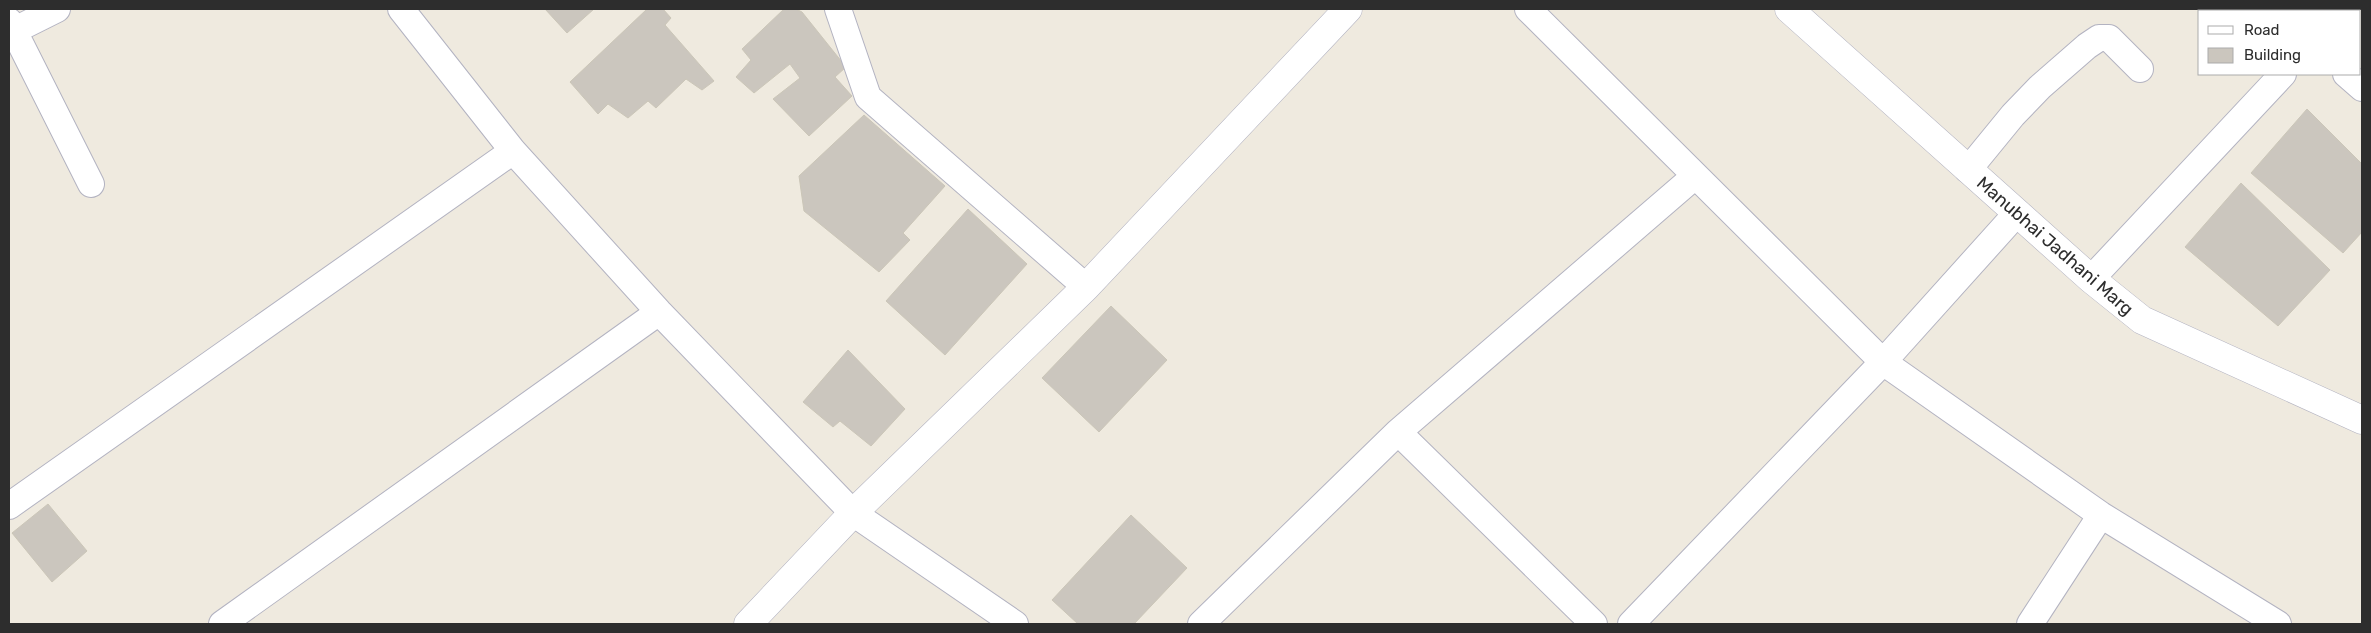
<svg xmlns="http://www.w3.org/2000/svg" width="2371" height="633" font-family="Rubik,sans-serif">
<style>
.building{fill:#cbc6be;stroke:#cbc6b8}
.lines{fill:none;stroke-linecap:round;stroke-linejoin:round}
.minor-casing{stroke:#b3b3c1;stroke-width:28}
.tertiary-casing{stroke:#b3b3c1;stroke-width:29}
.minor{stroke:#fff;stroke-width:26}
.tertiary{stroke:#fff;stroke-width:28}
.labels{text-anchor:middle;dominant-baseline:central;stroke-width:4.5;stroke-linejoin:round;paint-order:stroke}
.street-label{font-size:18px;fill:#2d2d2d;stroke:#fff}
</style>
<rect width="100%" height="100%" fill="#efeadf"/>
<path class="building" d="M 545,9 L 594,9 L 567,33 Z
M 647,9 L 663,9 L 671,18 L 665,25 L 714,81 L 702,90 L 686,79 L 656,108 L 648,101 L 628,118 L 608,104 L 598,114 L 570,82 Z
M 784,9 L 796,9 L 802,12 L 846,67 L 835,77 L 852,96 L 809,136 L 773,99 L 800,78 L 790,64 L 754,93 L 736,77 L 751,60 L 742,49 Z
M 2307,109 L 2362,164 L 2362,232 L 2343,253 L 2251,173 Z
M 864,115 L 945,186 L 903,233 L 910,240 L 879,272 L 804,211 L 799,176 Z
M 2241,183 L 2330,270 L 2278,326 L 2185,247 Z
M 968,209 L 1027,264 L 945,355 L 886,301 Z
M 1111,306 L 1167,360 L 1099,432 L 1042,378 Z
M 848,350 L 905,409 L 871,446 L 840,421 L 833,427 L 803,402 Z
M 48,504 L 87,551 L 52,582 L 12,533 Z
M 1131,515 L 1187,568 L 1134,624 L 1078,624 L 1052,600 Z"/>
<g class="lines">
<defs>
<path id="minor" d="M 401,9 L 513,151 L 659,312 L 853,513 L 1015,624
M 838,9 L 868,97 L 1086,287
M 1528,9 L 1883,362 L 2101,515 L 2278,624
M 9,21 L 91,184
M 13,31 L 57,9
M 2346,74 L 2362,88
M 1968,170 L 2013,115 L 2040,87 L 2087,46 L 2099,38 L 2109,38 L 2140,69
M 2091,279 L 2283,74
M 1398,432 L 1594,624
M 9,506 L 513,151
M 222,624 L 659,312
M 1201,624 L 1398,432 L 1695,176
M 1631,624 L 1883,362 L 2017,213
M 2030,624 L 2101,515"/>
<path id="tertiary" d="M 1789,9 L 2091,279 L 2142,320 L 2362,420
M 748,624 L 853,513 L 1086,287 L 1348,9"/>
</defs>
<use href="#minor" class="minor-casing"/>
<use href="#tertiary" class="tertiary-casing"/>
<use href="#minor" class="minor"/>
<use href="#tertiary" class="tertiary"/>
</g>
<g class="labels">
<g class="street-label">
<text transform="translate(2055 246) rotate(41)">Manubhai Jadhani Marg</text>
</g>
</g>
<rect width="2371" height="633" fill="none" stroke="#2d2d2d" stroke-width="20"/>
<rect x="2198" y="10" width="162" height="65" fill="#ffffff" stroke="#ababab"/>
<rect x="2208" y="26" width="25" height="8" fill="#ffffff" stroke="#ababab"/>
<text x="2244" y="35" font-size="15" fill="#2d2d2d">Road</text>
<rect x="2208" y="48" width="25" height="15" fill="#cbc6be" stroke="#ababab"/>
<text x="2244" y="60" font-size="15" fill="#2d2d2d">Building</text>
</svg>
